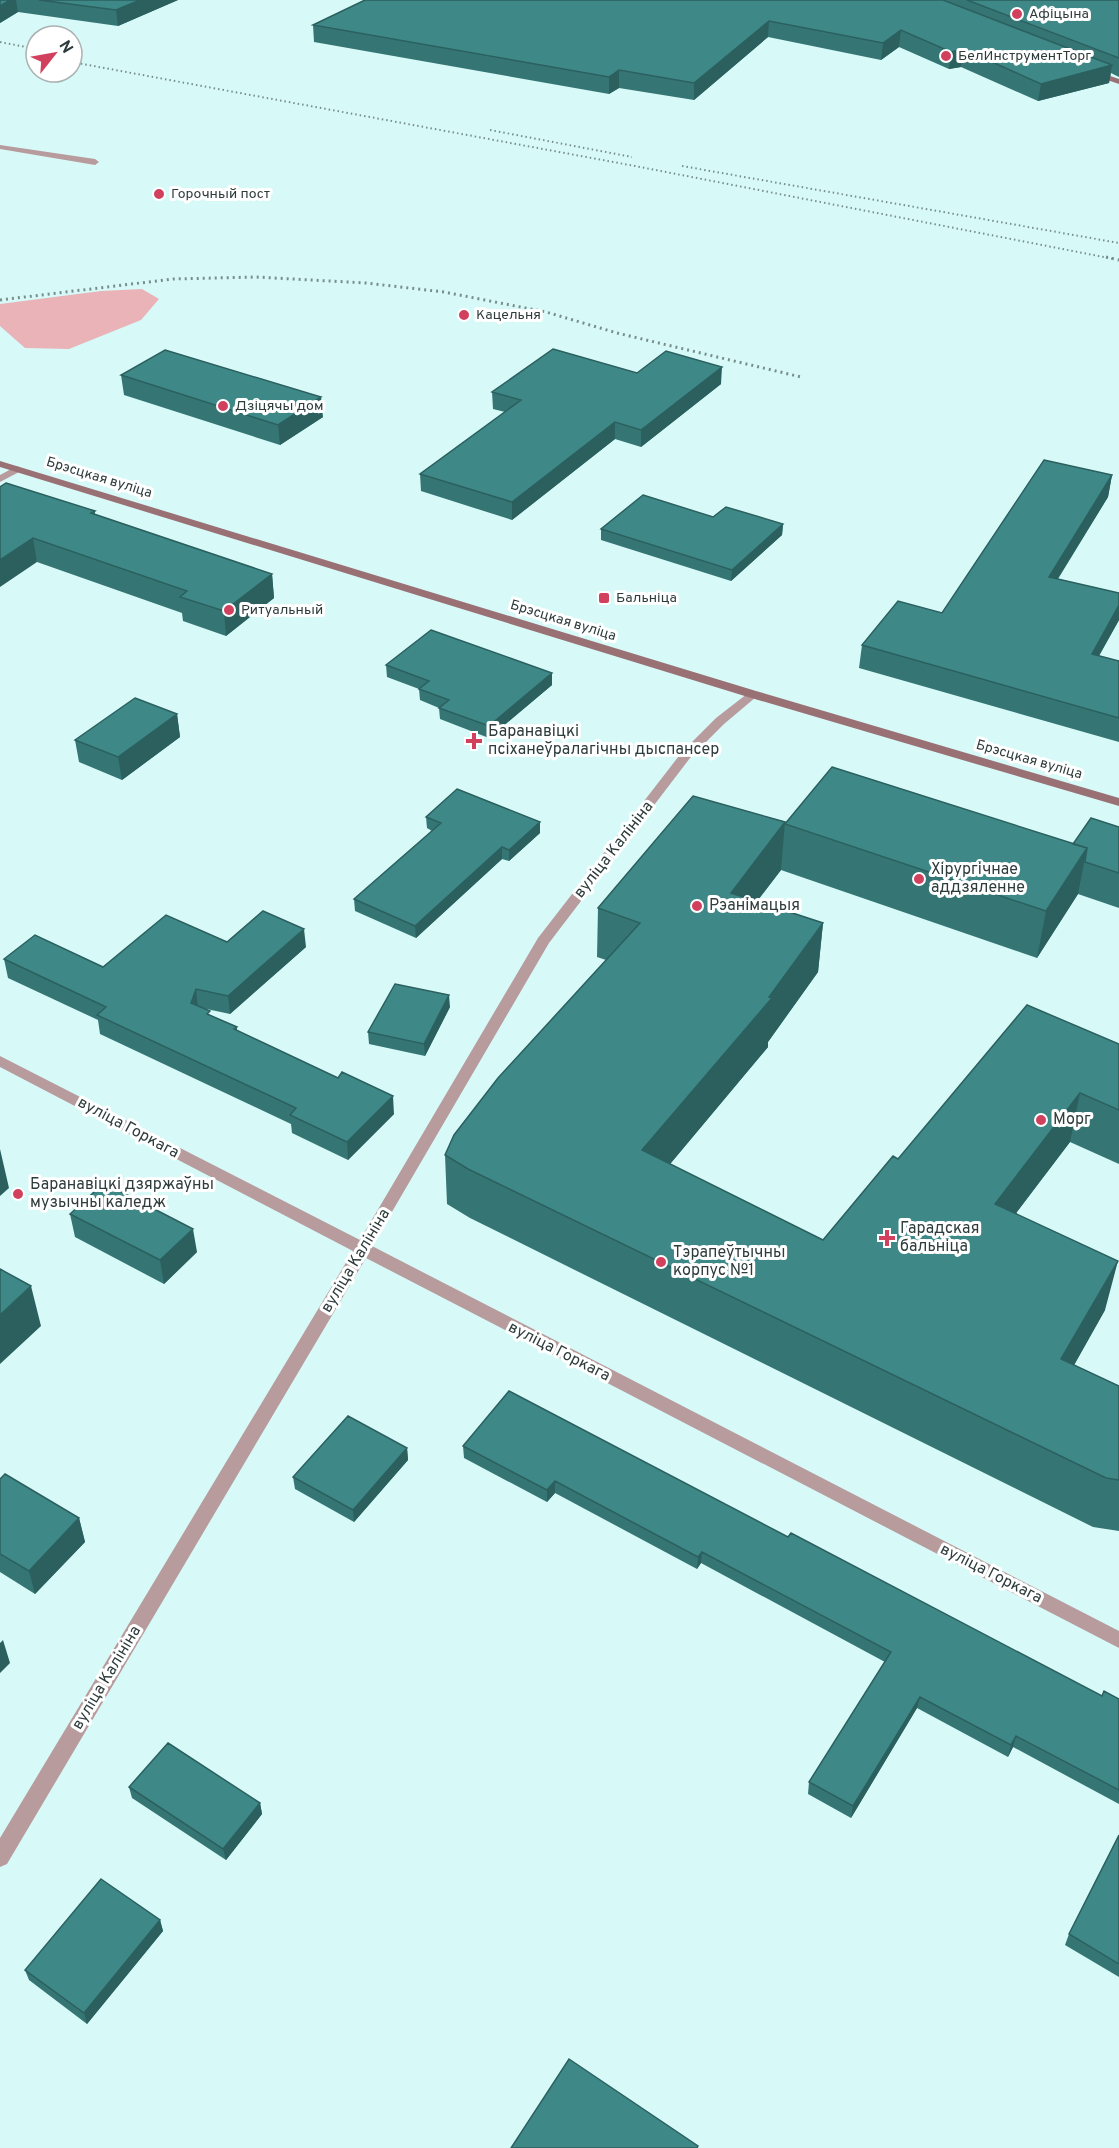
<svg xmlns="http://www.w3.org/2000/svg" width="1119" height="2148" font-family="Overpass,sans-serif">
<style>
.green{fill:#e9b3b8}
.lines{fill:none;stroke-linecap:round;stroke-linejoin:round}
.minor{fill:#b79b9d;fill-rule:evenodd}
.secondary{fill:#997175;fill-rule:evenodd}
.rail-far1{stroke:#788e8d;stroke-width:2;stroke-dasharray:1.5 3;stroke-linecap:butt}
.rail{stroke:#788e8d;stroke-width:3;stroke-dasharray:2 4;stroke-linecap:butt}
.wall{fill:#357675}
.shaded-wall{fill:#2b605f}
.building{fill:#3e8988;stroke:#2b605f;stroke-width:1.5}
.poi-dot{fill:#d1415e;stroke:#fff;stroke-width:2}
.labels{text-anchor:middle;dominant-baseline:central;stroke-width:6;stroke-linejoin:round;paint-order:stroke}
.far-poi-label{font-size:14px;fill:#2f3c3c;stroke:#fff;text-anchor:start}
.far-street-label{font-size:14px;fill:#2f3c3c;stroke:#fff}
.poi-label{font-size:16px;fill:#2f3c3c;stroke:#fff;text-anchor:start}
.street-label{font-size:16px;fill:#2f3c3c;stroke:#fff}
</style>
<rect width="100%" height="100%" fill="#d7faf8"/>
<path class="green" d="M 142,289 L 159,299 L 141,320 L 69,349 L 25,348 L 0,326 L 0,304 L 101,291 Z"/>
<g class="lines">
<path class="minor" d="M 0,145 L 95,159 L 99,162 L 95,165 L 0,149 Z
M 17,466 L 22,469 L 21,471 L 0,482 L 0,475 Z
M 752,690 L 758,694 L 756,697 L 724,724 L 690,758 L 549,943 L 372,1246 L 1119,1631 L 1119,1648 L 366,1258 L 7,1864 L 0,1867 L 0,1838 L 353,1251 L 0,1067 L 0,1056 L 360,1240 L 538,938 L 682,752 L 716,718 Z"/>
<path class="secondary" d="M 1090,69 L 1119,79 L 1119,84 L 1087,73 L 1086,71 Z
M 0,461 L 756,691 L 1119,798 L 1119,806 L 748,697 L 0,467 Z"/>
<path class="rail-far1" d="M 0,42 L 36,49
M 72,62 L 635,166 L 1114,259
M 490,130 L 632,157
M 682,166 L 1119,243"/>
<path class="rail" d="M 1106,257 L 1119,260
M 0,300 L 173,279 L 256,277 L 366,283 L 444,292 L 546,312 L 617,333 L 801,377"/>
</g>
<path class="wall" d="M 0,0 L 178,0 L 118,26 L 18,12 L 0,23 Z
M 365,0 L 1119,0 L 1119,77 L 1111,73 L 1109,83 L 1038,101 L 961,67 L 949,69 L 899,47 L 881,60 L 768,37 L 694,100 L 619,88 L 609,94 L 314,42 L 313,25 Z
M 637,373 L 721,384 L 641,447 L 615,439 L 512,520 L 421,491 L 420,474 L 505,412 L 493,409 L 492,392 Z
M 121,375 L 323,417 L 280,445 L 124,395 Z
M 1112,475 L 1108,497 L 1058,579 L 1119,593 L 1119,620 L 1099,656 L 1119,661 L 1119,742 L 859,668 L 862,645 L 942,613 Z
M 0,487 L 95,511 L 95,515 L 272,574 L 274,598 L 226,636 L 183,621 L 182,613 L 37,562 Z
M 713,517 L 783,524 L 782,535 L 731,581 L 601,540 L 601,529 Z
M 386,665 L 552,685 L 489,738 L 440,719 L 439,708 L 420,700 L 419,689 L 387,677 Z
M 177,714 L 180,737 L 122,780 L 79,762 L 75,740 Z
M 426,817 L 540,822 L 540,833 L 509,861 L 502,859 L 416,938 L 355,911 L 354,899 L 432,831 L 427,828 Z
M 785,822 L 785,824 L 1073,844 L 1119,827 L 1119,908 L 1078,894 L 1037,958 L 781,870 L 757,901 L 823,923 L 818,972 L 768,1042 L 768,1047 L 670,1164 L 823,1240 L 898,1159 L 1119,1044 L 1119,1164 L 1070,1142 L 1016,1213 L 1105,1310 L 1074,1365 L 1119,1386 L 1119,1531 L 1093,1527 L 470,1218 L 447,1204 L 445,1155 L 606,960 L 597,957 L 598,908 Z
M 227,942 L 306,947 L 230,1014 L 202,1008 L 210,1015 L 237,1027 L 237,1031 L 338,1078 L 394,1114 L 348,1160 L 292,1133 L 291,1124 L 100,1034 L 98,1020 L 8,978 L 4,959 L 103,967 Z
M 450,1007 L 425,1056 L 369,1044 L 368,1032 Z
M 70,1214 L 197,1252 L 164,1284 L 75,1237 Z
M 463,1446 L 788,1537 L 1102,1696 L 1119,1699 L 1119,1804 L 1013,1747 L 1008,1757 L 917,1708 L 851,1818 L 808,1794 L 809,1782 L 885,1662 L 701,1563 L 697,1569 L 555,1493 L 547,1502 L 464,1458 Z
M 407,1448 L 408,1460 L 354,1522 L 295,1489 L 293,1477 Z
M 0,1479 L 79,1518 L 85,1542 L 35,1594 L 0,1572 Z
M 129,1787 L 260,1803 L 262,1814 L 226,1860 L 132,1798 Z
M 1119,1835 L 1119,1977 L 1065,1945 L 1069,1934 Z
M 160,1920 L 163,1931 L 87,2024 L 29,1980 L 25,1970 Z"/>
<path class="shaded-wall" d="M 10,0 L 16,0 L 18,12 L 0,23 L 0,6 Z
M 140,0 L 178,0 L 118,26 L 116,10 Z
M 769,21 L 768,37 L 694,100 L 694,83 Z
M 901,30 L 899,47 L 881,60 L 883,43 Z
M 963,49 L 961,67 L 949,69 L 951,52 Z
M 1112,65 L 1109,83 L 1038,101 L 1041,84 Z
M 619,70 L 619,88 L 609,94 L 609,77 Z
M 722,367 L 721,384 L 641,447 L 641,430 Z
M 321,397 L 323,417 L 280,445 L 278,425 Z
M 615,422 L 615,439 L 512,520 L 512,502 Z
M 1112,475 L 1108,497 L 1045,599 L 1049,577 Z
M 783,524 L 782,535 L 731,581 L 732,570 Z
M 33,538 L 37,562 L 0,587 L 0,560 Z
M 272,574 L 274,598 L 226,636 L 224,611 Z
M 1119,605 L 1119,620 L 1087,677 L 1092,654 Z
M 552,673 L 552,685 L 489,738 L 489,726 Z
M 177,714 L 180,737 L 122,780 L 118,757 Z
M 540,822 L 540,833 L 509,861 L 509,850 Z
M 785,822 L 781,870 L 727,941 L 731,893 Z
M 502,847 L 502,859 L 416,938 L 415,926 Z
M 1087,848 L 1078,894 L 1037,958 L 1046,911 Z
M 823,923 L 818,972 L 768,1042 L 768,1047 L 640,1200 L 642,1150 L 769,997 Z
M 304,929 L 306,947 L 230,1014 L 228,996 Z
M 196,989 L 198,1007 L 191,1003 Z
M 449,995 L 450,1007 L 425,1056 L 424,1044 Z
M 1080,1093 L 1070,1142 L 986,1253 L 995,1204 Z
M 393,1096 L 394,1114 L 348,1160 L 347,1142 Z
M 0,1149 L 9,1188 L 0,1196 Z
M 193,1229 L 197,1252 L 164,1284 L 160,1260 Z
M 1118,1261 L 1105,1310 L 1050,1408 L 1061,1359 Z
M 31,1286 L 41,1326 L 0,1364 L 0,1315 Z
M 407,1448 L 408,1460 L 354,1522 L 353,1510 Z
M 555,1481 L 555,1493 L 547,1502 L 547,1490 Z
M 79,1518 L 85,1542 L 35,1594 L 29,1571 Z
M 702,1552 L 701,1563 L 697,1569 L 698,1557 Z
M 3,1640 L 10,1663 L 0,1673 L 0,1643 Z
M 920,1697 L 917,1708 L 851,1818 L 853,1806 Z
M 1016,1736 L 1013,1747 L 1008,1757 L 1011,1745 Z
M 260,1803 L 262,1814 L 226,1860 L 223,1849 Z
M 160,1920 L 163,1931 L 87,2024 L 84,2013 Z"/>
<path class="building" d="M 0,0 L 10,0 L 0,6 Z
M 39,0 L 140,0 L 116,10 Z
M 365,0 L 943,0 L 1112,65 L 1041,84 L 963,49 L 951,52 L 901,30 L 883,43 L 769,21 L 694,83 L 619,70 L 609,77 L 313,25 Z
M 967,0 L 1119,0 L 1119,58 Z
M 553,349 L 637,373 L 666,351 L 722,367 L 641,430 L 615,422 L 512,502 L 420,474 L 521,400 L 492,392 Z
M 165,350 L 321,397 L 278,425 L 121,375 Z
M 1044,460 L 1112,475 L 1049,577 L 1119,593 L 1119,605 L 1092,654 L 1119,661 L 1119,718 L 862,645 L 898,601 L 942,613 Z
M 6,483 L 95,511 L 91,513 L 272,574 L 224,611 L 180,597 L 187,591 L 33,538 L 0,560 L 0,487 Z
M 643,495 L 713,517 L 726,507 L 783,524 L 732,570 L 601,529 Z
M 431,630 L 552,673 L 489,726 L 439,708 L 449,700 L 419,689 L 429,681 L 386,665 Z
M 135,698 L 177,714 L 118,757 L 75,740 Z
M 832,767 L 1087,848 L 1046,911 L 785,824 Z
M 457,789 L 540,822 L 509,850 L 502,847 L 415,926 L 354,899 L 441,823 L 426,817 Z
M 693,796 L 785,822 L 731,893 L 823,923 L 769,997 L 772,998 L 642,1150 L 823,1240 L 893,1156 L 898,1159 L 1027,1005 L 1119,1044 L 1119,1110 L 1080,1093 L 995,1204 L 1118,1261 L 1061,1359 L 1119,1386 L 1119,1480 L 1106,1478 L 468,1169 L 445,1155 L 454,1135 L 498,1078 L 640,923 L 598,908 Z
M 1091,818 L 1119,827 L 1119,873 L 1085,862 L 1087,848 L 1073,844 Z
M 263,911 L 304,929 L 228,996 L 196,989 L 191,1003 L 210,1011 L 207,1014 L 237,1027 L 234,1029 L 338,1078 L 342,1072 L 393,1096 L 347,1142 L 290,1115 L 296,1108 L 97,1015 L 106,1007 L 4,959 L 35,935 L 103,967 L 166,915 L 227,942 Z
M 395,984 L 449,995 L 424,1044 L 368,1032 Z
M 104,1183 L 193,1229 L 160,1260 L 70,1214 Z
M 0,1269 L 31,1286 L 0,1315 Z
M 509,1391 L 788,1537 L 791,1533 L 1102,1696 L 1104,1691 L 1119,1699 L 1119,1790 L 1016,1736 L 1011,1745 L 920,1697 L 853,1806 L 809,1782 L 891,1652 L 702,1552 L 698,1557 L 555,1481 L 547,1490 L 463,1446 Z
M 348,1416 L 407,1448 L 353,1510 L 293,1477 Z
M 5,1474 L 79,1518 L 29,1571 L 0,1554 L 0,1479 Z
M 168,1743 L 260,1803 L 223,1849 L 129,1787 Z
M 1119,1835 L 1119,1964 L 1069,1934 Z
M 101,1879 L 160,1920 L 84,2013 L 25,1970 Z
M 569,2059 L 698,2146 L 697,2148 L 511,2148 Z"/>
<g class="poi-dot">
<circle cx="1017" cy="14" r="6"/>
<circle cx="946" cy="56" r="6"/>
<circle cx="159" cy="194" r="6"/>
<circle cx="464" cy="315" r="6"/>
<circle cx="223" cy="406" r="6"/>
<rect x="598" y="592" width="12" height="12" rx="3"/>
<circle cx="229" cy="610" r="6"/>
<path d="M471 732h6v6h6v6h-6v6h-6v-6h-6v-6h6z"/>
<circle cx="919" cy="879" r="6"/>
<circle cx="697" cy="906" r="6"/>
<circle cx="1041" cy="1120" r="6"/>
<circle cx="18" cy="1194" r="6"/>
<path d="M884 1229h6v6h6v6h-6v6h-6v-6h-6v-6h6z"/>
<circle cx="661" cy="1262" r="6"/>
</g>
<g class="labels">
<g class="far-poi-label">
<text x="1029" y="14">Афіцына</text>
<text x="958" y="56">БелИнструментТорг</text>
<text x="171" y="194">Горочный пост</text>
<text x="476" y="315">Кацельня</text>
<text x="235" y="406">Дзіцячы дом</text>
<text x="616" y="598">Бальніца</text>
<text x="241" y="610">Ритуальный</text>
</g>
<g class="far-street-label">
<text transform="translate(99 478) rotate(17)">Брэсцкая вуліца</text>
<text transform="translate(563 621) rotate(17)">Брэсцкая вуліца</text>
<text transform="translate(1029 760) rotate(16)">Брэсцкая вуліца</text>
</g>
<g class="poi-label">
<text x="488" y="732">Баранавіцкі<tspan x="488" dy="18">псіханеўралагічны дыспансер</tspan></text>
<text x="931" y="870">Хірургічнае<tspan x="931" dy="18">аддзяленне</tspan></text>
<text x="709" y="906">Рэанімацыя</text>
<text x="1053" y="1120">Морг</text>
<text x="30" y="1185">Баранавіцкі дзяржаўны<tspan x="30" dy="18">музычны каледж</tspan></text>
<text x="900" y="1229">Гарадская<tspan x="900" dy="18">бальніца</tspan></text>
<text x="673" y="1253">Тэрапеўтычны<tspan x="673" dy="18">корпус №1</tspan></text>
</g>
<g class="street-label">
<text transform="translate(614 850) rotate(-52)">вуліца Калініна</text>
<text transform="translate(128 1128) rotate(28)">вуліца Горкага</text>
<text transform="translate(356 1261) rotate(-59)">вуліца Калініна</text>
<text transform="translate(559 1352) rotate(27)">вуліца Горкага</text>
<text transform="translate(991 1574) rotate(27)">вуліца Горкага</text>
<text transform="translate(107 1678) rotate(-59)">вуліца Калініна</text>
</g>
</g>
<g transform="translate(54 54) rotate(59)"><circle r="28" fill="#ffffff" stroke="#acb1b1" stroke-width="1.5"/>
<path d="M0-4.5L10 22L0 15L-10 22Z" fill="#d1415e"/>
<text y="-9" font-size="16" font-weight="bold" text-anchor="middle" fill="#2f3c3c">N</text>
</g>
</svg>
